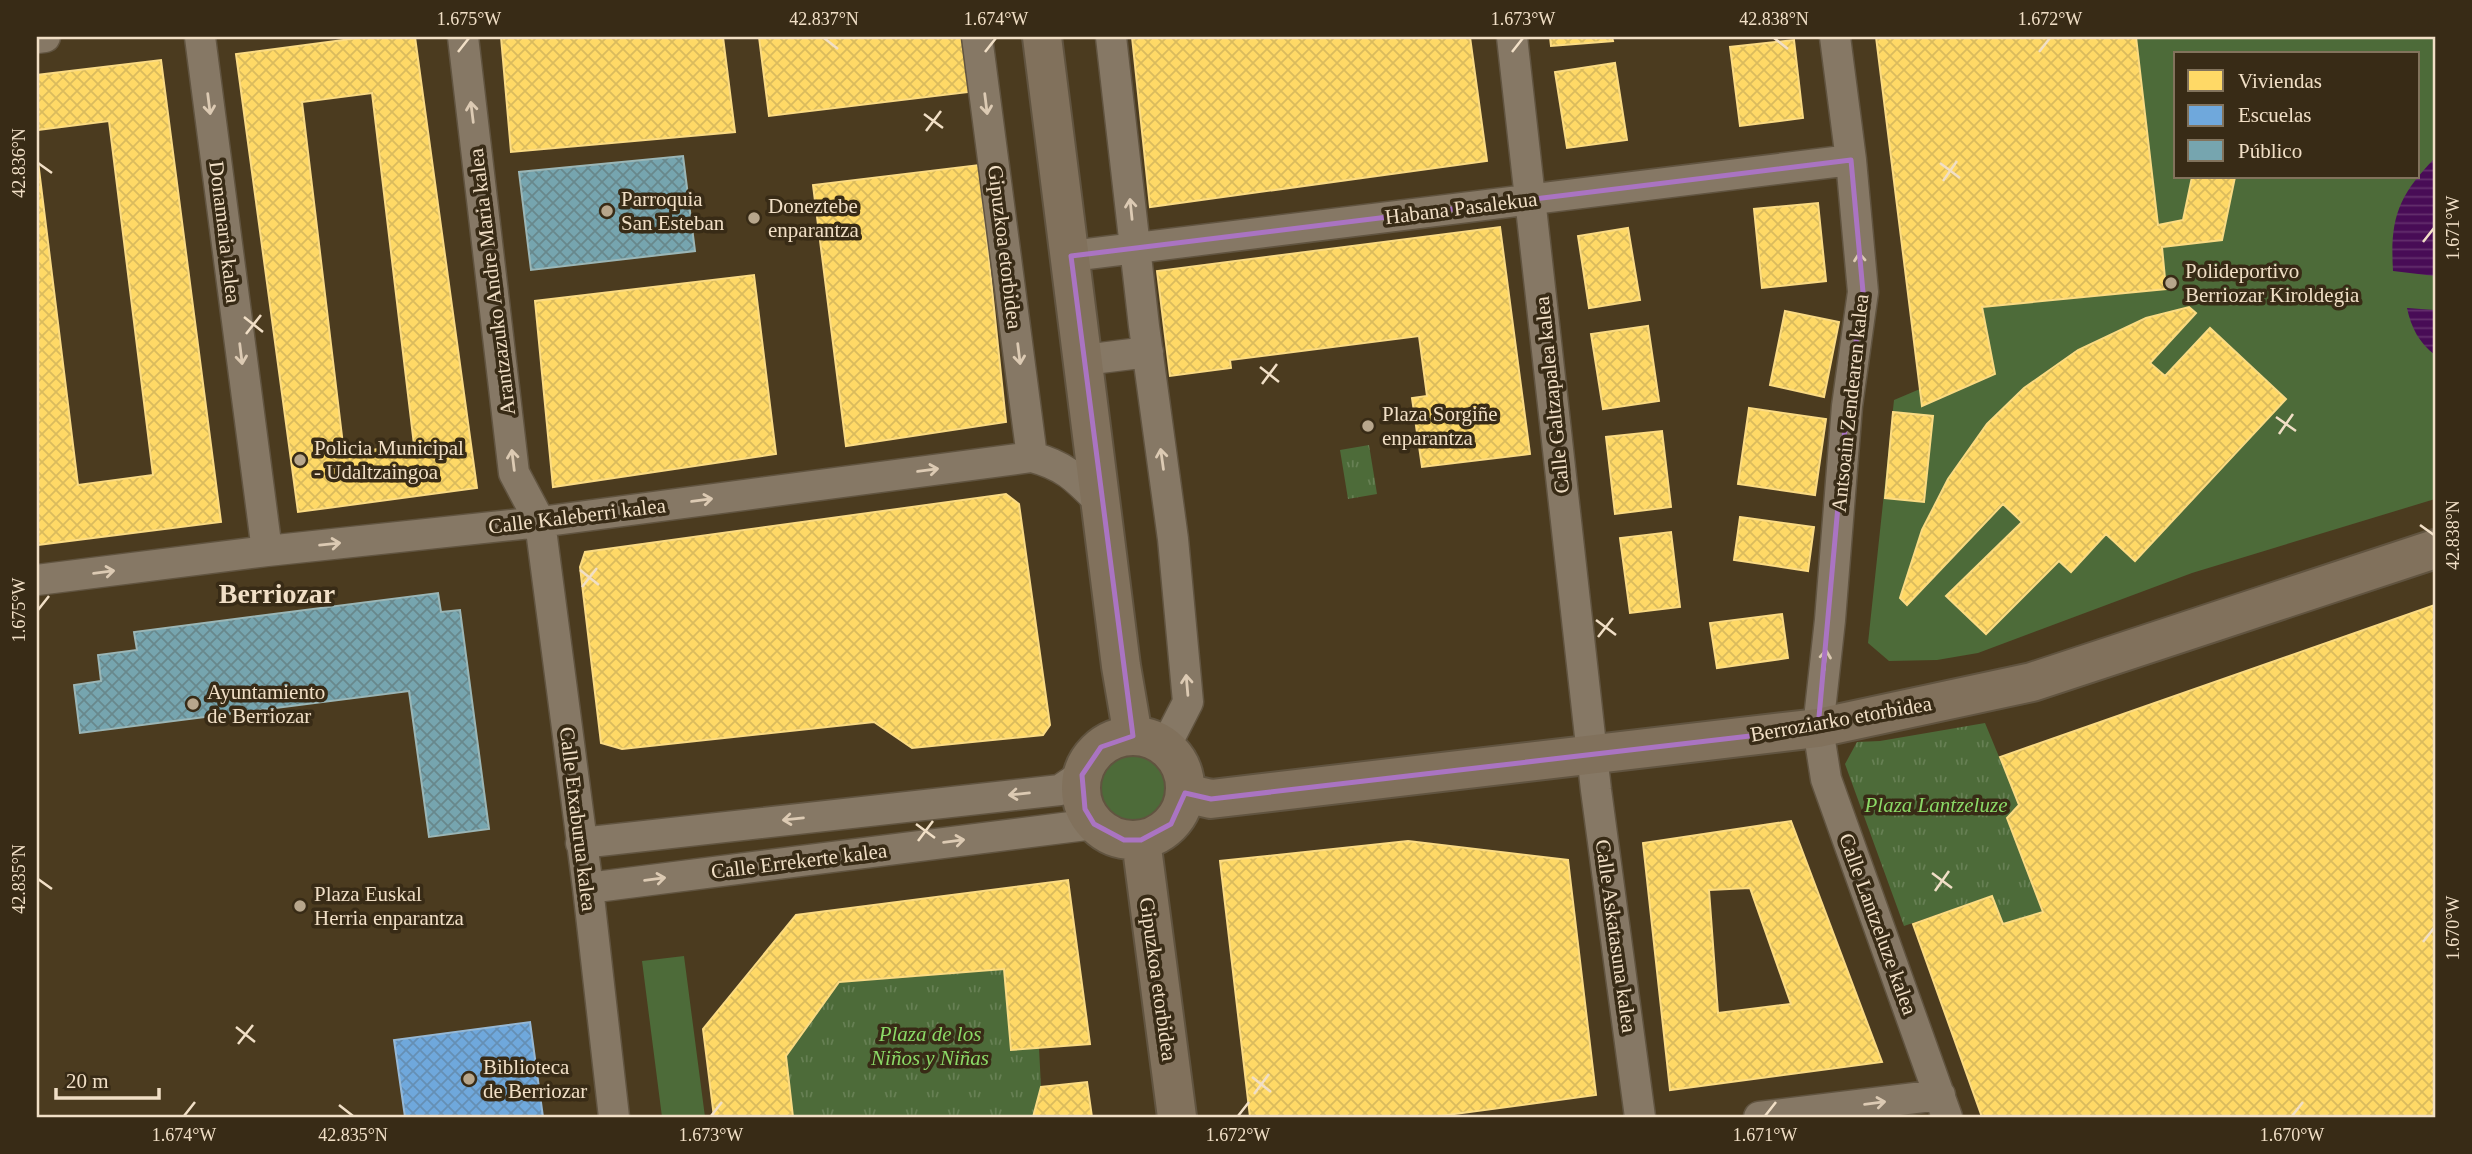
<svg xmlns="http://www.w3.org/2000/svg" width="2472" height="1154" font-family="'Times New Roman',serif">
<style>
.green{fill:#4d6b39;fill-rule:evenodd}
.park{fill:url(#park-tufts)}
.water{fill:url(#water-rules)}
.homes{fill:url(#homes-cross-hatch);stroke:#fbdb83;stroke-width:2;fill-rule:evenodd}
.schools{fill:url(#schools-cross-hatch);stroke:#96b8d5;stroke-width:2}
.public{fill:url(#public-cross-hatch);stroke:#9bb6b6;stroke-width:2}
.lines{fill:none;stroke-linecap:round;stroke-linejoin:round}
.street-casing{stroke:#615440;stroke-width:33}
.secondary-casing{stroke:#615440;stroke-width:42}
.street{stroke:#867865;stroke-width:30}
.secondary{stroke:#81715c;stroke-width:38}
.oneway{stroke:#dccab3}
.marked{fill:none;stroke:#aa74c2;stroke-width:5;stroke-linejoin:round}
.ticks{fill:none;stroke:#f1dfc6;stroke-width:2.5}
.poi-dot{fill:#b7a68c;stroke:#382b16;stroke-width:2.5}
.labels{text-anchor:middle;dominant-baseline:central;stroke-width:7;stroke-linejoin:round;paint-order:stroke}
.poi-label{font-size:21px;fill:#f1dfc6;stroke:#382b16;text-anchor:start}
.street-label{font-size:21px;fill:#f1dfc6;stroke:#382b16}
.park-label{font-size:21px;font-style:italic;fill:#8bd966;stroke:#382b16}
.district-label{font-size:28px;font-weight:bold;fill:#f1dfc6;stroke:#382b16}
.neatline{fill:none;stroke:#f1dfc6;stroke-width:2.5}
.ticks-label{font-size:18px;text-anchor:middle;fill:#f1dfc6}
</style>
<defs>
<pattern id="park-tufts" width="24" height="20" patternUnits="userSpaceOnUse" patternTransform="scale(1.75)"><rect width="24" height="20" fill="#4d6b39"/><path d="M3 7l-1-3M5 7V3M7 7l1-3M15 17l-1-3M17 17v-4M19 17l1-3" fill="none" stroke="#678054"/></pattern>
<pattern id="water-rules" width="6" height="5" patternUnits="userSpaceOnUse" patternTransform="scale(1.75)"><rect width="6" height="5" fill="#480c56"/><path d="M0 2.5h6" fill="none" stroke="#632f6d"/></pattern>
<pattern id="homes-cross-hatch" width="8" height="8" patternUnits="userSpaceOnUse" patternTransform="scale(1.75)"><rect width="8" height="8" fill="#ffd966"/><path d="M0 0l8 8M0 8l8-8" fill="none" stroke="#dabb5d"/></pattern>
<pattern id="schools-cross-hatch" width="8" height="8" patternUnits="userSpaceOnUse" patternTransform="scale(1.75)"><rect width="8" height="8" fill="#6fa8dc"/><path d="M0 0l8 8M0 8l8-8" fill="none" stroke="#658fb4"/></pattern>
<pattern id="public-cross-hatch" width="8" height="8" patternUnits="userSpaceOnUse" patternTransform="scale(1.75)"><rect width="8" height="8" fill="#76a5af"/><path d="M0 0l8 8M0 8l8-8" fill="none" stroke="#68888c"/></pattern>
</defs>
<rect width="100%" height="100%" fill="#4b3b1f"/>
<path class="green" d="M 1876,37 L 2435,37 L 2435,499 L 2192,573 L 1978,653 L 1937,660 L 1889,661 L 1868,643 L 1894,400 L 1920,389 ZM 2176,54 L 2418,54 L 2418,177 L 2176,177 Z
M1098 789a34 34 0 1 1 68 0a34 34 0 1 1-68 0Z
M 684,956 L 705,1117 L 662,1117 L 642,961 Z"/>
<path class="park" d="M 1369,445 L 1377,494 L 1348,499 L 1340,450 Z
M 1985,723 L 2019,805 L 2007,818 L 2043,912 L 2003,924 L 1991,896 L 1904,926 L 1845,764 L 1857,742 L 1880,741 Z
M 1004,969 L 1011,1050 L 1039,1048 L 1041,1087 L 1033,1117 L 793,1117 L 786,1056 L 839,982 Z"/>
<path class="water" d="M 2435,158 L 2435,276 L 2393,271 C 2390,218 2398,196 2435,158 Z
M 2407,308 L 2435,310 L 2435,355 C 2419,343 2411,327 2407,308 Z"/>
<path class="homes" d="M 366,37 L 415,37 L 477,488 L 298,512 L 236,54 ZM 372,93 L 414,445 L 344,453 L 302,102 Z
M 501,37 L 723,37 L 735,132 L 511,152 Z
M 759,37 L 962,37 L 969,92 L 769,116 Z
M 1132,37 L 1470,37 L 1487,161 L 1150,207 Z
M 1550,37 L 1612,37 L 1613,41 L 1551,46 Z
M 1876,37 L 2136,37 L 2158,225 L 2183,220 L 2192,177 L 2235,177 L 2222,240 L 2162,247 L 2166,289 L 1982,307 L 1995,374 L 1922,406 Z
M 1794,40 L 1803,118 L 1740,126 L 1730,47 Z
M 161,60 L 221,522 L 37,545 L 37,153 L 78,485 L 153,475 L 109,121 L 37,130 L 37,75 Z
M 1615,63 L 1627,140 L 1567,148 L 1555,72 Z
M 979,165 L 1006,422 L 846,446 L 813,185 Z
M 1818,203 L 1826,281 L 1762,288 L 1754,209 Z
M 1500,227 L 1530,454 L 1422,467 L 1412,398 L 1427,396 L 1419,336 L 1230,360 L 1231,368 L 1170,376 L 1157,271 Z
M 1628,228 L 1640,300 L 1589,308 L 1578,236 Z
M 754,275 L 776,454 L 553,487 L 535,301 Z
M 2189,307 L 2196,313 L 2150,363 L 2165,376 L 2210,328 L 2286,399 L 2135,561 L 2106,534 L 2071,572 L 2059,561 L 1986,634 L 1946,596 L 2022,522 L 2003,504 L 1907,605 L 1900,598 L 1922,530 L 1948,479 L 1987,424 L 2024,388 L 2078,350 L 2146,318 Z
M 1785,311 L 1839,322 L 1824,397 L 1770,385 Z
M 1648,326 L 1659,401 L 1603,409 L 1591,334 Z
M 1749,408 L 1826,419 L 1815,495 L 1738,484 Z
M 1893,412 L 1933,416 L 1924,502 L 1885,498 Z
M 1662,431 L 1671,507 L 1615,514 L 1606,437 Z
M 1006,494 L 1019,504 L 1050,725 L 1043,735 L 912,748 L 874,722 L 622,749 L 601,743 L 580,567 L 585,552 Z
M 1740,517 L 1814,527 L 1808,571 L 1734,560 Z
M 1671,532 L 1680,607 L 1630,613 L 1620,538 Z
M 2435,605 L 2435,1117 L 1982,1117 L 1913,924 L 1992,896 L 2003,924 L 2043,912 L 2007,818 L 2019,805 L 2000,757 Z
M 1782,614 L 1788,658 L 1717,668 L 1710,623 Z
M 1791,821 L 1882,1062 L 1670,1090 L 1643,843 ZM 1750,888 L 1791,1004 L 1718,1013 L 1709,890 Z
M 1408,841 L 1568,860 L 1596,1095 L 1432,1117 L 1250,1117 L 1220,861 Z
M 1068,880 L 1090,1044 L 1011,1050 L 1004,969 L 839,982 L 786,1056 L 793,1117 L 714,1117 L 703,1029 L 796,915 Z
M 1087,1082 L 1092,1117 L 1033,1117 L 1041,1087 Z"/>
<path class="schools" d="M 530,1022 L 543,1117 L 405,1117 L 394,1040 Z"/>
<path class="public" d="M 683,156 L 695,251 L 531,270 L 519,172 Z
M 438,593 L 441,612 L 460,610 L 489,829 L 429,837 L 409,691 L 80,733 L 74,685 L 101,681 L 98,655 L 137,650 L 134,632 Z"/>
<g class="lines">
<defs>
<path id="street" d="M 200,37 L 267,551
M 463,37 L 514,473 L 540,522 L 588,888 L 614,1117
M 977,37 L 1032,457
M 1111,37 L 1144,326 L 1173,539 L 1188,702 L 1165,747
M 1512,37 L 1596,790 L 1640,1117
M 1835,37 L 1851,160 L 1863,292 L 1847,406 L 1830,620 L 1818,728 L 1826,779 L 1947,1117
M 37,38 L 45,37
M 1071,256 L 1851,160
M 1084,360 L 1148,352
M 37,580 L 267,551 L 540,522 L 1032,457 C 1066,466 1077,479 1101,503
M 581,843 L 1060,790 L 1082,775
M 588,888 L 1094,824
M 1759,1117 L 1940,1095"/>
<path id="secondary" d="M 1042,37 L 1121,666 L 1133,736
M1081 788a52 52 0 1 1 104 0a52 52 0 1 1-104 0Z
M 1185,793 L 1211,799 L 1818,728 L 2032,682 L 2435,549
M 1141,840 L 1177,1117"/>
</defs>
<use href="#street" class="street-casing"/>
<use href="#secondary" class="secondary-casing"/>
<use href="#street" class="street"/>
<use href="#secondary" class="secondary"/>
</g>
<defs><path id="oneway-shaft" d="M-6 0H5M1.5-3L5.5 0L1.5 3" fill="none" stroke-width="1.6" stroke-linecap="round" stroke-linejoin="round" transform="scale(1.75)"/></defs>
<g class="oneway">
<use href="#oneway-shaft" transform="translate(209 104) rotate(83)"/>
<use href="#oneway-shaft" transform="translate(986 104) rotate(83)"/>
<use href="#oneway-shaft" transform="translate(472 112) rotate(-97)"/>
<use href="#oneway-shaft" transform="translate(1131 209) rotate(-96)"/>
<use href="#oneway-shaft" transform="translate(1860 263) rotate(-95)"/>
<use href="#oneway-shaft" transform="translate(241 354) rotate(83)"/>
<use href="#oneway-shaft" transform="translate(1019 354) rotate(83)"/>
<use href="#oneway-shaft" transform="translate(1162 459) rotate(-98)"/>
<use href="#oneway-shaft" transform="translate(513 460) rotate(-97)"/>
<use href="#oneway-shaft" transform="translate(928 470) rotate(-8)"/>
<use href="#oneway-shaft" transform="translate(702 500) rotate(-8)"/>
<use href="#oneway-shaft" transform="translate(330 544) rotate(-6)"/>
<use href="#oneway-shaft" transform="translate(104 572) rotate(-7)"/>
<use href="#oneway-shaft" transform="translate(1825 660) rotate(-84)"/>
<use href="#oneway-shaft" transform="translate(1187 685) rotate(-95)"/>
<use href="#oneway-shaft" transform="translate(1019 794) rotate(174)"/>
<use href="#oneway-shaft" transform="translate(793 819) rotate(174)"/>
<use href="#oneway-shaft" transform="translate(954 841) rotate(-7)"/>
<use href="#oneway-shaft" transform="translate(655 879) rotate(-7)"/>
<use href="#oneway-shaft" transform="translate(1875 1103) rotate(-7)"/>
</g>
<path class="marked" d="M 1851,160 L 1863,292 L 1847,406 L 1818,728 L 1211,799 L 1185,793 L 1171,824 L 1141,840 L 1124,840 L 1094,824 L 1085,809 L 1082,775 L 1101,747 L 1133,736 L 1071,256 Z"/>
<path class="ticks" d="M 824,38 L 838,49M 1774,38 L 1788,49M 458,52 L 469,38M 985,52 L 996,38M 1512,52 L 1523,38M 2039,52 L 2050,38M 924,114 L 943,128M 926,131 L 941,111M 38,163 L 52,173M 1940,163 L 1960,178M 1943,181 L 1957,161M 2423,242 L 2434,228M 244,317 L 263,332M 246,334 L 261,315M 1260,367 L 1279,382M 1262,384 L 1277,364M 2276,417 L 2296,431M 2279,434 L 2293,414M 2420,525 L 2434,535M 580,570 L 599,585M 582,587 L 597,568M 38,610 L 49,596M 1596,620 L 1616,635M 1598,637 L 1613,618M 916,824 L 935,838M 918,841 L 933,821M 1932,873 L 1952,888M 38,879 L 52,889M 1935,891 L 1949,871M 2423,942 L 2434,928M 236,1027 L 255,1042M 238,1044 L 253,1025M 1252,1077 L 1271,1092M 1254,1094 L 1269,1074M 339,1105 L 353,1116M 184,1116 L 195,1102M 711,1116 L 722,1102M 1238,1116 L 1249,1102M 1765,1116 L 1776,1102M 2292,1116 L 2303,1102"/>
<g class="poi-dot">
<circle cx="607" cy="211" r="7"/>
<circle cx="754" cy="218" r="7"/>
<circle cx="2171" cy="283" r="7"/>
<circle cx="1368" cy="426" r="7"/>
<circle cx="300" cy="460" r="7"/>
<circle cx="193" cy="704" r="7"/>
<circle cx="300" cy="906" r="7"/>
<circle cx="469" cy="1079" r="7"/>
</g>
<g class="labels">
<g class="poi-label">
<text x="621" y="199">Parroquia<tspan x="621" dy="24">San Esteban</tspan></text>
<text x="768" y="206">Doneztebe<tspan x="768" dy="24">enparantza</tspan></text>
<text x="2185" y="271">Polideportivo<tspan x="2185" dy="24">Berriozar Kiroldegia</tspan></text>
<text x="1382" y="414">Plaza Sorgiñe<tspan x="1382" dy="24">enparantza</tspan></text>
<text x="314" y="448">Policia Municipal<tspan x="314" dy="24">- Udaltzaingoa</tspan></text>
<text x="207" y="692">Ayuntamiento<tspan x="207" dy="24">de Berriozar</tspan></text>
<text x="314" y="894">Plaza Euskal<tspan x="314" dy="24">Herria enparantza</tspan></text>
<text x="483" y="1067">Biblioteca<tspan x="483" dy="24">de Berriozar</tspan></text>
</g>
<g class="street-label">
<text transform="translate(1461 208) rotate(-7)">Habana Pasalekua</text>
<text transform="translate(225 232) rotate(83)">Donamaria kalea</text>
<text transform="translate(1005 247) rotate(83)">Gipuzkoa etorbidea</text>
<text transform="translate(492 282) rotate(-97)">Arantzazuko Andre Maria kalea</text>
<text transform="translate(1552 395) rotate(-96)">Calle Galtzapalea kalea</text>
<text transform="translate(1850 403) rotate(-84)">Antsoain Zendearen kalea</text>
<text transform="translate(577 516) rotate(-7)">Calle Kaleberri kalea</text>
<text transform="translate(1841 719) rotate(-10)">Berroziarko etorbidea</text>
<text transform="translate(578 819) rotate(83)">Calle Etxaburua kalea</text>
<text transform="translate(799 861) rotate(-7)">Calle Errekerte kalea</text>
<text transform="translate(1878 924) rotate(70)">Calle Lantzeluze kalea</text>
<text transform="translate(1616 936) rotate(82)">Calle Askatasuna kalea</text>
<text transform="translate(1158 979) rotate(82)">Gipuzkoa etorbidea</text>
</g>
<g class="park-label">
<text x="1936" y="805">Plaza Lantzeluze</text>
<text x="930" y="1034">Plaza de los<tspan x="930" dy="24">Niños y Niñas</tspan></text>
</g>
<g class="district-label">
<text x="277" y="593">Berriozar</text>
</g>
</g>
<rect width="2472" height="1154" fill="none" stroke="#382b16" stroke-width="77"/>
<rect x="2174" y="52" width="245" height="126" fill="#382b16" stroke="#82735c" stroke-width="2"/>
<rect x="2188" y="70" width="35" height="21" fill="#ffd966" stroke="#82735c" stroke-width="2"/>
<text x="2238" y="88" font-size="21" fill="#f1dfc6">Viviendas</text>
<rect x="2188" y="105" width="35" height="21" fill="#6fa8dc" stroke="#82735c" stroke-width="2"/>
<text x="2238" y="122" font-size="21" fill="#f1dfc6">Escuelas</text>
<rect x="2188" y="140" width="35" height="21" fill="#76a5af" stroke="#82735c" stroke-width="2"/>
<text x="2238" y="158" font-size="21" fill="#f1dfc6">Público</text>
<path d="M56 1088v10h103v-10" fill="none" stroke="#f1dfc6" stroke-width="3.5"/>
<text x="66" y="1088" font-size="21" fill="#f1dfc6" stroke="#382b16" stroke-width="5" paint-order="stroke">20 m</text>
<rect x="38" y="38" width="2396" height="1078" class="neatline"/>
<g class="ticks-label">
<text x="469" y="25">1.675°W</text>
<text x="824" y="25">42.837°N</text>
<text x="996" y="25">1.674°W</text>
<text x="1523" y="25">1.673°W</text>
<text x="1774" y="25">42.838°N</text>
<text x="2050" y="25">1.672°W</text>
<text transform="translate(19 163) rotate(-90)" y="6">42.836°N</text>
<text transform="translate(2453 228) rotate(-90)" y="6">1.671°W</text>
<text transform="translate(2453 535) rotate(-90)" y="6">42.838°N</text>
<text transform="translate(19 610) rotate(-90)" y="6">1.675°W</text>
<text transform="translate(19 879) rotate(-90)" y="6">42.835°N</text>
<text transform="translate(2453 928) rotate(-90)" y="6">1.670°W</text>
<text x="184" y="1141">1.674°W</text>
<text x="353" y="1141">42.835°N</text>
<text x="711" y="1141">1.673°W</text>
<text x="1238" y="1141">1.672°W</text>
<text x="1765" y="1141">1.671°W</text>
<text x="2292" y="1141">1.670°W</text>
</g>
</svg>
